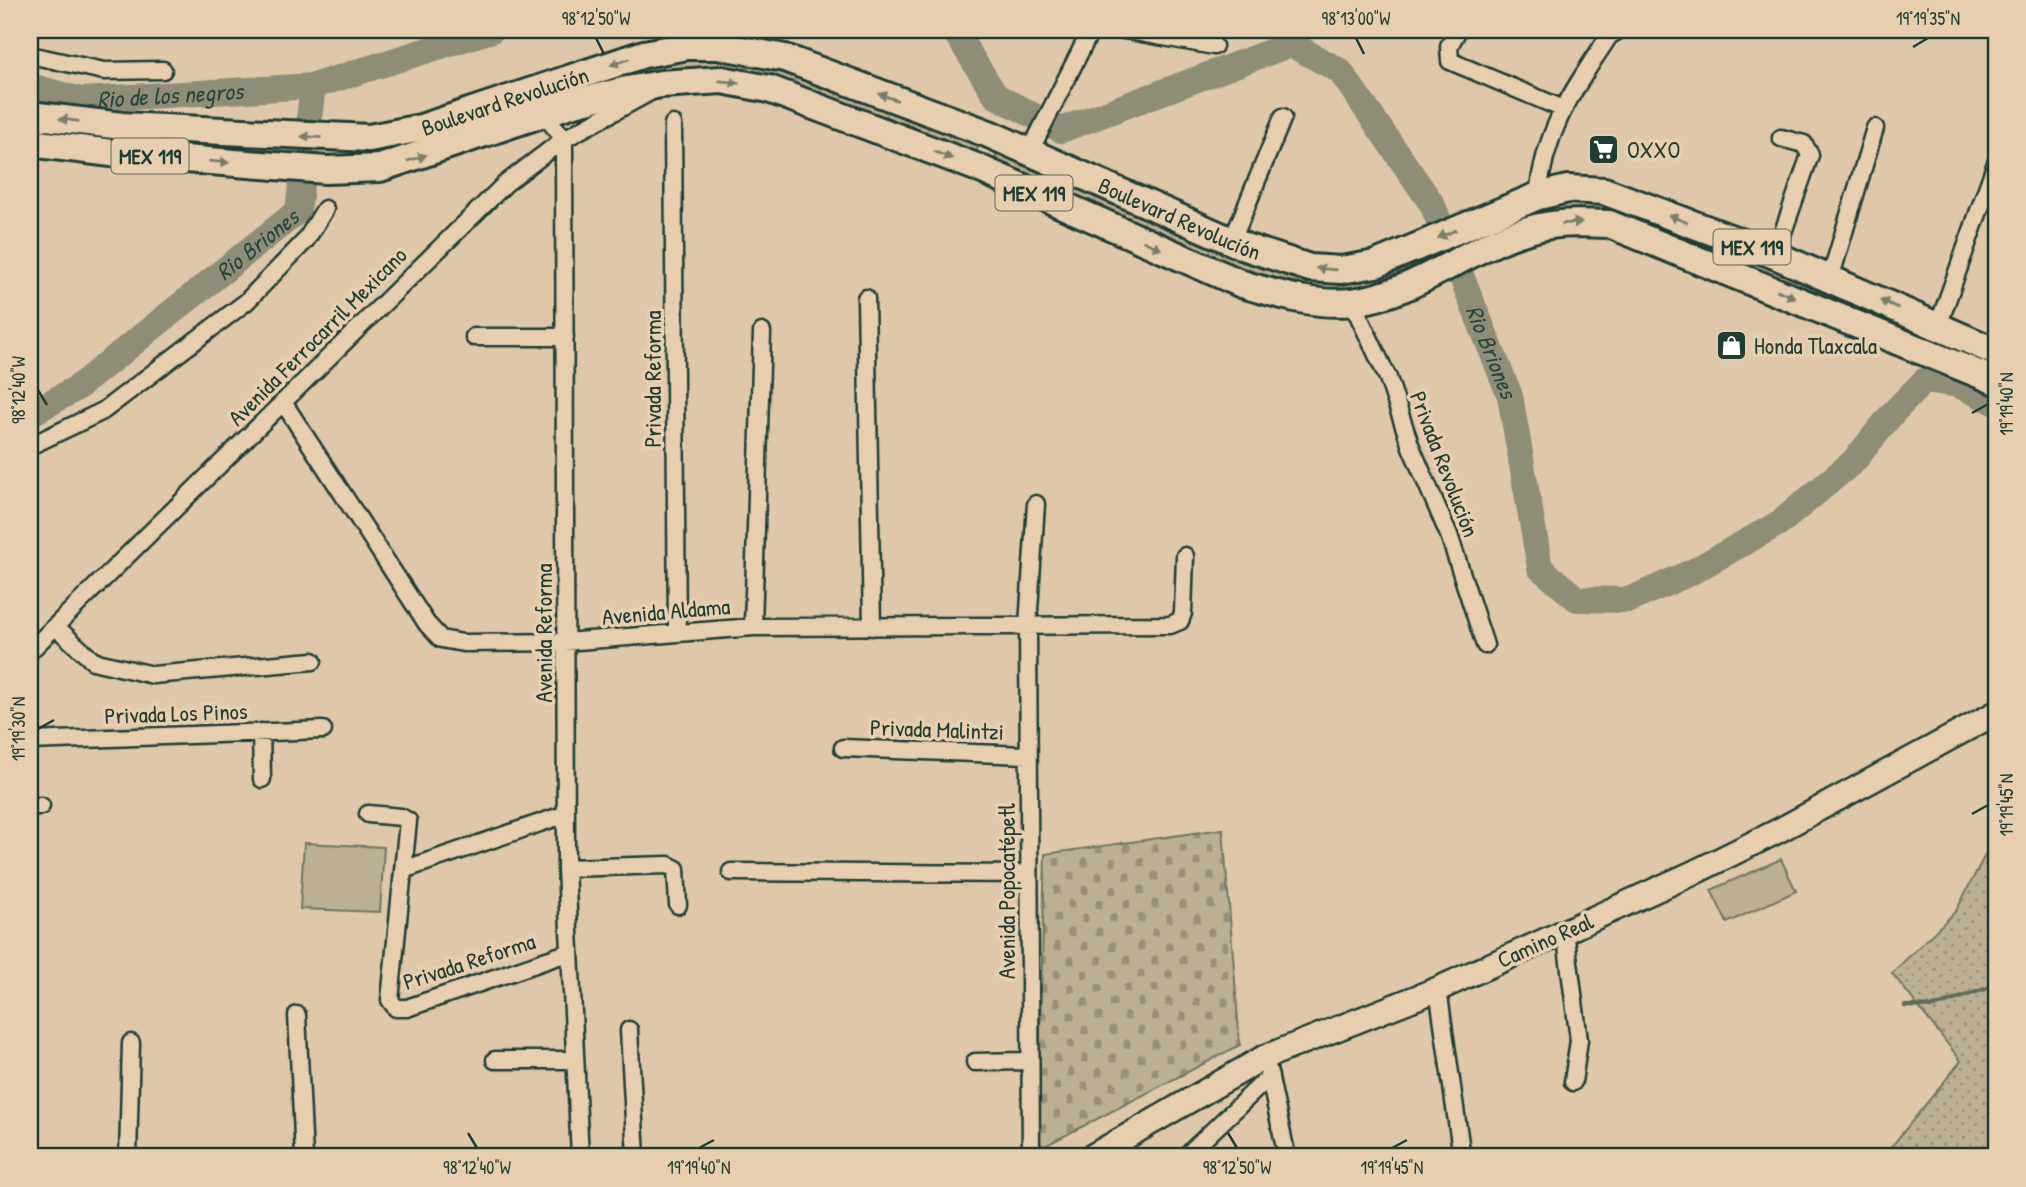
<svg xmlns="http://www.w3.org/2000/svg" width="2026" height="1187" font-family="'Patrick Hand',sans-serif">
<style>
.cemetery{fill:url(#cemetery-stones);stroke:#6e7664;stroke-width:2}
.park{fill:#bcaf94;stroke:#6e7664;stroke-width:2}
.garden{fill:url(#garden-dots);stroke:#6e7664;stroke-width:2}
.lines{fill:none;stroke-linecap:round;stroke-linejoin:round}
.stream{stroke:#616d5d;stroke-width:4.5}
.river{stroke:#8d8d78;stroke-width:26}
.minor-casing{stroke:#1f3d34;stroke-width:21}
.secondary-casing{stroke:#1f3d34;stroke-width:28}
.primary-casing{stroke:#1f3d34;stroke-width:32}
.minor{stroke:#e7ceaf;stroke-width:16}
.secondary{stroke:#e7ceaf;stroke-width:23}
.primary{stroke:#e7ceaf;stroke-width:26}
.oneway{fill:#797e6b}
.ticks{fill:none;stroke:#1f3d34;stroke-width:2.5}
.labels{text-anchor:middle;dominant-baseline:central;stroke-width:7;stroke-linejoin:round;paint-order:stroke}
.shield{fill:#e7ceaf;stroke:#5b6859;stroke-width:2}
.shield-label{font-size:21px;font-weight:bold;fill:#1f3d34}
.street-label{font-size:23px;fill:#1f3d34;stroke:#e7ceaf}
.poi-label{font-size:23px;fill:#1f3d34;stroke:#e7ceaf;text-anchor:start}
.water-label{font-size:24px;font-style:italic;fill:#2a453b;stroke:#e7ceaf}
.neatline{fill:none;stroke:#1f3d34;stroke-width:2.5}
.ticks-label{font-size:18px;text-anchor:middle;fill:#1f3d34}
</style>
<defs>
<pattern id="cemetery-stones" width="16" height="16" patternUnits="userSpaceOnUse" patternTransform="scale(1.75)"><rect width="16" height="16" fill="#bcaf94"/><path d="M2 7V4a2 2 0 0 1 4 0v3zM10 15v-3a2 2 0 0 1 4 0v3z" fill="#98907a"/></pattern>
<pattern id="garden-dots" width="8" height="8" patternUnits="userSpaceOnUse" patternTransform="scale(1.75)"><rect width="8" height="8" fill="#bcaf94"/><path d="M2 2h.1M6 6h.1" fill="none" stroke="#98907a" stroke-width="1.8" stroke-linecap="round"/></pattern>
</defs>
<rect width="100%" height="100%" fill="#dfc8aa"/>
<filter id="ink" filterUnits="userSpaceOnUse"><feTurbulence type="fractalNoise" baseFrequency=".0143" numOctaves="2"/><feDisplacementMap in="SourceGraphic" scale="14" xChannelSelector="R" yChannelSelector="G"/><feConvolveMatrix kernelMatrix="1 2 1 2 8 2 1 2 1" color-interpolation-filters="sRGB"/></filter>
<g filter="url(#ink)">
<path class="cemetery" d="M 1223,829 L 1240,1045 L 1045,1146 L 1037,1143 L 1045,854 Z"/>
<path class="park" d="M 304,843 L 384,847 L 380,912 L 300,909 Z
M 1781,859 L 1796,891 L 1727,923 L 1711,890 Z"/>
<path class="garden" d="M 689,56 L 782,66 L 983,138 L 972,159 L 723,77 L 410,158 L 185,158 L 187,131 L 324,139 L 594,75 Z
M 1000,146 L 1309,271 L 1502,214 L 1575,198 L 1612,201 L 1996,357 L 1996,375 L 1609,216 L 1504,229 L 1380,282 L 1349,290 L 1328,291 L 1241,270 L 993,163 Z
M 1996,834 L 1996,1157 L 1883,1157 L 1961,1061 L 1892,973 L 1956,911 Z"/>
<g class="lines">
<path class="stream" d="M 1905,1006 L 1934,1007 L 1996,985"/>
<g class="river">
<path id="s1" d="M 954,30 L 996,96 L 1061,130 L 1291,44 L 1340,71 L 1432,204 L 1510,396 L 1540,568 L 1577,599 L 1629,600 L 1692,572 L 1781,522 L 1854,461 L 1892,414 L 1925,380 L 1959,385 L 1996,403"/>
<path id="s2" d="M 30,86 L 81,100 L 313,86"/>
<path id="s3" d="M 30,414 L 77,388 L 298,211 L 313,86 L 492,30"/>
</g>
<defs>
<path id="minor" d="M 1124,30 L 1214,46
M 1458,30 L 1449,46 L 1450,61 L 1561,108
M 30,55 L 104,71 L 163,70
M 544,114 L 564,139 L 566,868 L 580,1157
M 673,124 L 677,633
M 1030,151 L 1091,30
M 1538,196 C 1545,128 1573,91 1609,36 L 1619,30
M 1232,241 L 1283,117
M 1775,255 L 1810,155 L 1804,144 L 1781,138
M 1830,279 L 1875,128
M 866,298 L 872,627
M 1352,302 L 1388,378 L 1411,447 L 1449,535 L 1485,645
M 1938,326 L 1996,163
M 474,337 L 565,337
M 283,402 L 427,624 L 441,639 L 463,643 L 565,642 L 753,627 L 1170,625 L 1180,621 L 1183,613 L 1185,556
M 30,446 L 103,411 L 246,302 L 306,240 L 325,209
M 55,626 L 93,661 L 153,675 L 313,661
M 753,627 L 762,332
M 30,651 L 505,184 L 564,139 L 652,91
M 261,732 L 262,779
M 30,741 L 323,730
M 843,748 L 1029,755
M 30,806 L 41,806
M 368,814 L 401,817 L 408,821 L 390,1000 L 396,1008 L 407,1008 L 570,952
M 566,868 L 668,865 L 676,869 L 678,905
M 403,870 L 566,814
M 731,872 L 1029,874
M 1565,931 L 1579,1040 L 1573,1082
M 1438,989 L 1462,1157
M 297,1015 L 304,1157
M 629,1030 L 636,1157
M 495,1060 L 575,1060
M 975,1062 L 1030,1061
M 1268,1069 L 1287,1157
M 128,1157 L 131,1043
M 1031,1157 L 1028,625 L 1036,504
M 1185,1157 L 1270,1076"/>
<path id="secondary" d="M 1091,1157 L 1265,1057 L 1438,989 L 1693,873 L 1778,831 L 1996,713"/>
<g id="primary">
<path id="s4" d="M 30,115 L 122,126 L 369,138 L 421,128 L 644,54 L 687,46 L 721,46 L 785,58 L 989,134 L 1245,247 L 1310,268 L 1341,270 L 1376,264 L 1538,196 L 1568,189 L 1604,191 L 1775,255 L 1996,352"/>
<path d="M 30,143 L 120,154 L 326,170 L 380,168 L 571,104 L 622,91 L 661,84 L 722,80 L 769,89 L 976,167 L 1242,284 C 1277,294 1314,306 1352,302 C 1419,294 1475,241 1540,227 C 1563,222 1586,223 1609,224 L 1996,381"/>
</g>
</defs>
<use href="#minor" class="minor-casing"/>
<use href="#secondary" class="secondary-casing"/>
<use href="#primary" class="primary-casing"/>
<use href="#minor" class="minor"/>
<use href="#secondary" class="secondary"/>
<use href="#primary" class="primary"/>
</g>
<defs><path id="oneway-solid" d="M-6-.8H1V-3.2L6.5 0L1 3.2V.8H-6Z" transform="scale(1.75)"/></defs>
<g class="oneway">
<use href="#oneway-solid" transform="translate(620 62) rotate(162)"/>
<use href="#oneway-solid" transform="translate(729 82) rotate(7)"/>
<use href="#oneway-solid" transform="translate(888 97) rotate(-160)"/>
<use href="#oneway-solid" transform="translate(69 120) rotate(-173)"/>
<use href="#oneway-solid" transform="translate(311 137) rotate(-177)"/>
<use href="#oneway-solid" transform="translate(943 155) rotate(21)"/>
<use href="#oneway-solid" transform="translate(417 158) rotate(-18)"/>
<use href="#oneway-solid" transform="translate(219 162) rotate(5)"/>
<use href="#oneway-solid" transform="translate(1678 219) rotate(-159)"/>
<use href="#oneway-solid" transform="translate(1572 223) rotate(-5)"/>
<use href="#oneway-solid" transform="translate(1447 234) rotate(156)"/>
<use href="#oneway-solid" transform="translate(1152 245) rotate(24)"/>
<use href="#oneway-solid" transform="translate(1326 269) rotate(-175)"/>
<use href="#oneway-solid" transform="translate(1786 294) rotate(23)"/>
<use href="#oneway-solid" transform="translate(1889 304) rotate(-157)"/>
</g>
</g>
<path class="ticks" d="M 596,38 L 604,54M 1356,38 L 1364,54M 1913,47 L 1928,38M 38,390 L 47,405M 1972,413 L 1988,404M 38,729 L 54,720M 1972,814 L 1988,805M 468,1133 L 477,1148M 1228,1133 L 1237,1148M 699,1148 L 714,1140M 1392,1148 L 1407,1140"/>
<defs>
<symbol id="supermarket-square" viewBox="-11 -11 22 22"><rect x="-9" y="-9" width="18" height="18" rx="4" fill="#1f3d34" stroke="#e7ceaf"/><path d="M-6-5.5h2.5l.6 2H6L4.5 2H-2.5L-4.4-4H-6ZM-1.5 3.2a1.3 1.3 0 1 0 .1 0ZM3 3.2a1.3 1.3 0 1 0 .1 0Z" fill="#fff"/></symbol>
<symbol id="shop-square" viewBox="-11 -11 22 22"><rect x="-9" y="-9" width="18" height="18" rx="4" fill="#1f3d34" stroke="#e7ceaf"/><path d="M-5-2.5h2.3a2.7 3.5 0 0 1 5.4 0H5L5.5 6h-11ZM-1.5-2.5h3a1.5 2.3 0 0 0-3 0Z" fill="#fff"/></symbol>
</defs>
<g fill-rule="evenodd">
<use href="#supermarket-square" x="1586" y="132" width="35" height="35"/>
<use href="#shop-square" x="1714" y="328" width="35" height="35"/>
</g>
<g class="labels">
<g class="shield">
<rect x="111.5" y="138.5" width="77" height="35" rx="5"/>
<rect x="995.5" y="175.5" width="77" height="35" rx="5"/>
<rect x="1713.5" y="229.5" width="77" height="35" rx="5"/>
</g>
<g class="shield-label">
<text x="150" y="156">MEX 119</text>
<text x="1034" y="193">MEX 119</text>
<text x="1752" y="247">MEX 119</text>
</g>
<g class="street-label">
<text stroke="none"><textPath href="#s4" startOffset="481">Boulevard Revolución</textPath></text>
<text stroke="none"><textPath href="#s4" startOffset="1197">Boulevard Revolución</textPath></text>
<text transform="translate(317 336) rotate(-45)">Avenida Ferrocarril Mexicano</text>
<text transform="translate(652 379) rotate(-90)">Privada Reforma</text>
<text transform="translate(1445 464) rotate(69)">Privada Revolución</text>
<text transform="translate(666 611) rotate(-5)">Avenida Aldama</text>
<text transform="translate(543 633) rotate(-90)">Avenida Reforma</text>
<text transform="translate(176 713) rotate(-2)">Privada Los Pinos</text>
<text transform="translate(937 729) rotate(2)">Privada Malintzi</text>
<text transform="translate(1006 891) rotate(-90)">Avenida Popocatépetl</text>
<text transform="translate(1545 940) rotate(-24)">Camino Real</text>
<text transform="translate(469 961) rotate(-18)">Privada Reforma</text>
</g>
<g class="poi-label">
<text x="1627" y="149">OXXO</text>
<text x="1754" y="345">Honda Tlaxcala</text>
</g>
<g class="water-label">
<text stroke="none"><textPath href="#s2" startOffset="142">Rio de los negros</textPath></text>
<text stroke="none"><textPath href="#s3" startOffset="284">Rio Briones</textPath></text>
<text stroke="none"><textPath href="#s1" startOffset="774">Rio Briones</textPath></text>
</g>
</g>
<rect width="2026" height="1187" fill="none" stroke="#e7ceaf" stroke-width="77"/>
<rect x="38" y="38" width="1950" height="1110" class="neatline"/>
<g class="ticks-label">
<text x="596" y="25">98°12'50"W</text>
<text x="1356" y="25">98°13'00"W</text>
<text x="1928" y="25">19°19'35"N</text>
<text transform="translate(19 390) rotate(-90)" y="6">98°12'40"W</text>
<text transform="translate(2007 404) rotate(-90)" y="6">19°19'40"N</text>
<text transform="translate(19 729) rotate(-90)" y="6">19°19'30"N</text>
<text transform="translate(2007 805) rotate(-90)" y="6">19°19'45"N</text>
<text x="477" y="1174">98°12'40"W</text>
<text x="699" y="1174">19°19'40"N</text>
<text x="1237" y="1174">98°12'50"W</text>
<text x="1392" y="1174">19°19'45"N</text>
</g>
</svg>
